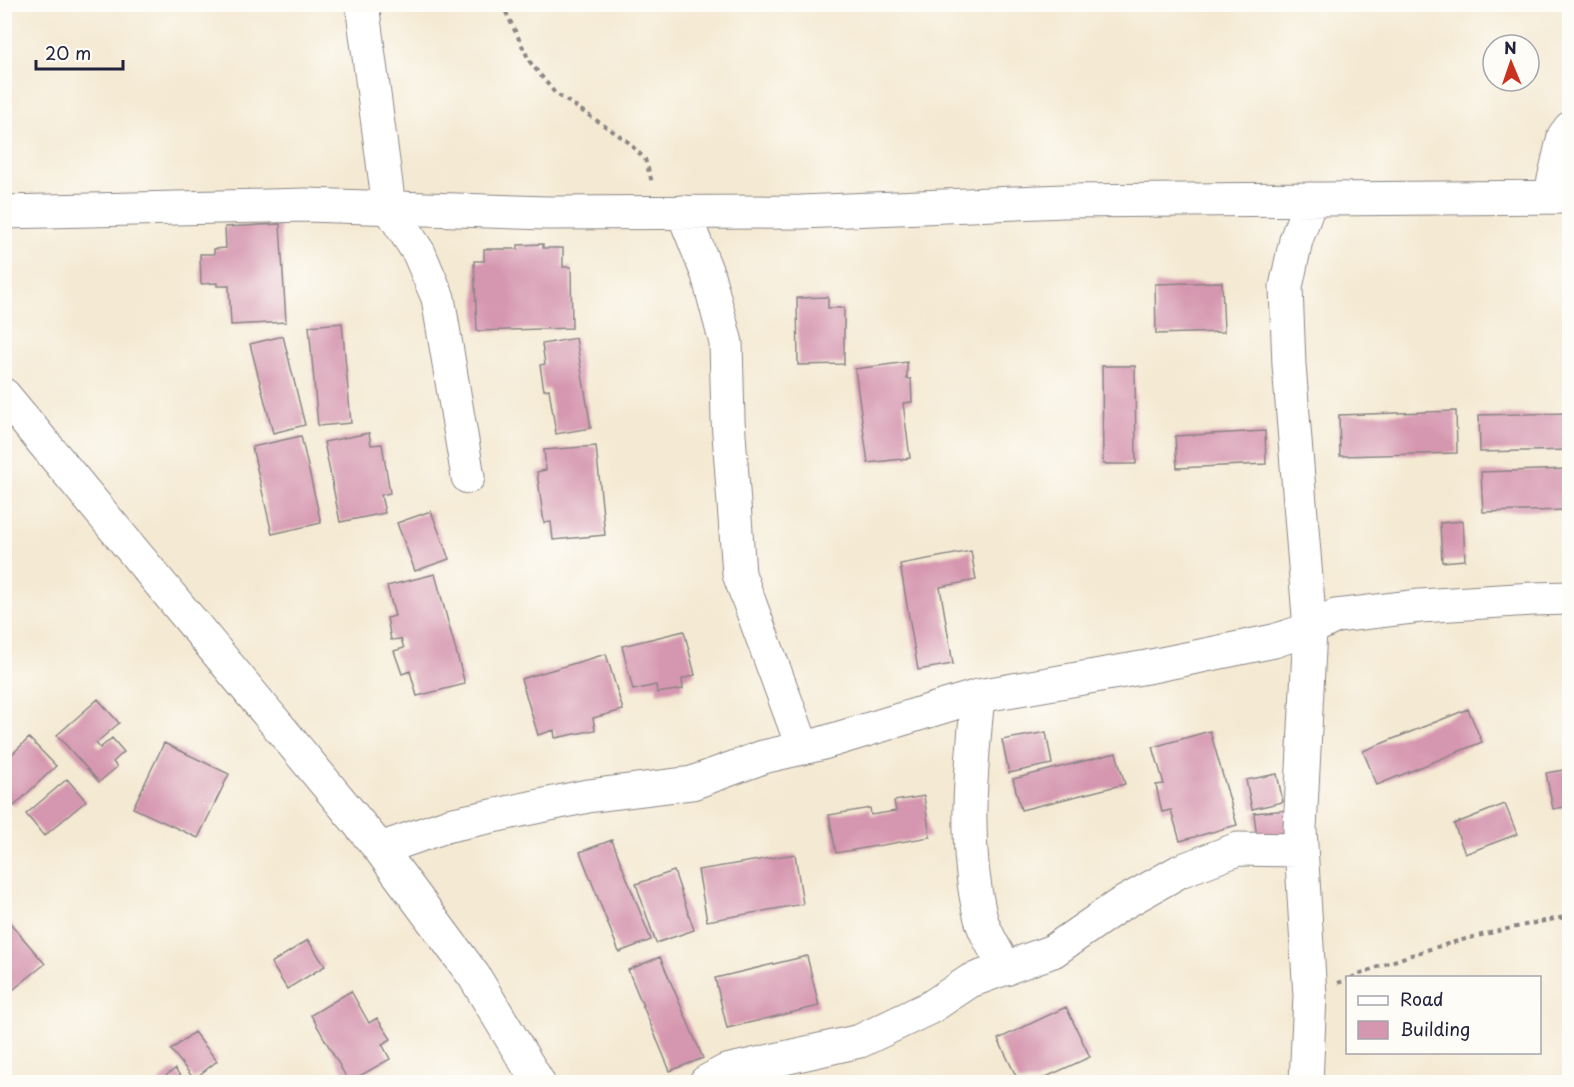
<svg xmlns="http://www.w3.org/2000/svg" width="1574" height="1087" font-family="'Playpen Sans',sans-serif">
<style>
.building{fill:#d596af}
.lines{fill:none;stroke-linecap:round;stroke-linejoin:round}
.minor-casing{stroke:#8b8686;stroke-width:35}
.path{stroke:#8b8686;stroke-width:4;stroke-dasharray:4.5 4.5;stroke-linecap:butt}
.minor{stroke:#fff;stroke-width:33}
</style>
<rect width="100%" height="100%" fill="#fdfcf7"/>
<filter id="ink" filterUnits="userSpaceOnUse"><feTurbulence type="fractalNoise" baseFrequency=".0167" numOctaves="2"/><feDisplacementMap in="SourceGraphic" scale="12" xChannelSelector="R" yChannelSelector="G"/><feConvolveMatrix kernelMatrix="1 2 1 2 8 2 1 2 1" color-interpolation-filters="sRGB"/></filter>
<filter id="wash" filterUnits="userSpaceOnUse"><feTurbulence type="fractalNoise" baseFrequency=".008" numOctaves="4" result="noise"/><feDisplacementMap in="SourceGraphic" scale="24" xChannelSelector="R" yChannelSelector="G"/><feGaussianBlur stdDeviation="1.35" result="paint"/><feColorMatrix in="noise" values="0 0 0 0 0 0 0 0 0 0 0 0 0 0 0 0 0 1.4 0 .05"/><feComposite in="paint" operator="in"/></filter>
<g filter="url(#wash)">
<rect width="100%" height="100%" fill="#f4e9d2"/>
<g id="blocks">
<path class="building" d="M 280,224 L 286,322 L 231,325 L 229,286 L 217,286 L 217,283 L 201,284 L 200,254 L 214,254 L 214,249 L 226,248 L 225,227 Z
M 543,244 L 543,248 L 563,248 L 563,267 L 571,267 L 572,328 L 477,331 L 474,261 L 484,261 L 484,249 L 518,249 L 518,245 Z
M 1222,282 L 1224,332 L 1156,334 L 1155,284 Z
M 828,297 L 828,308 L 844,308 L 844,364 L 798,365 L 797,298 Z
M 342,323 L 351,423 L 318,426 L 309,326 Z
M 283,336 L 305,425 L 273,433 L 250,344 Z
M 576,338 L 591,428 L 556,434 L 549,389 L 544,390 L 540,365 L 545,364 L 542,344 Z
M 907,362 L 907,379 L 911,379 L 912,402 L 903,403 L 910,458 L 868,463 L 855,369 Z
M 1102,366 L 1135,366 L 1136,464 L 1103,464 Z
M 1456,411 L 1457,453 L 1340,456 L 1339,415 Z
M 1570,413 L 1570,450 L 1480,452 L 1479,415 Z
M 1265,431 L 1266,464 L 1177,468 L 1175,436 Z
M 369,433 L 371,445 L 382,444 L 390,493 L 381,495 L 385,513 L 340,522 L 324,442 Z
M 301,436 L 321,523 L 272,534 L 252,447 Z
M 596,446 L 605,535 L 553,540 L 551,522 L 544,523 L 537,472 L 546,470 L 544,450 Z
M 1570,469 L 1570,510 L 1483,512 L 1481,472 Z
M 431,511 L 449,559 L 415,571 L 397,523 Z
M 1463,521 L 1465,560 L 1442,562 L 1440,523 Z
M 971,551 L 976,580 L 940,587 L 953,664 L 918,670 L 900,564 Z
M 435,574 L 465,684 L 417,696 L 410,671 L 402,674 L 394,651 L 404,648 L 401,639 L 391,640 L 387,618 L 395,616 L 387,586 Z
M 684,631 L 695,675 L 682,679 L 683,689 L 657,693 L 656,685 L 633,690 L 622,646 Z
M 606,654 L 623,710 L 593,718 L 595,730 L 555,738 L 554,730 L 538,735 L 521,679 Z
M 98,699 L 119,723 L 96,743 L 100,748 L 112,738 L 124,752 L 113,762 L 117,767 L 99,782 L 57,735 Z
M 1468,709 L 1482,742 L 1377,785 L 1363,751 Z
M 1210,731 L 1237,825 L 1180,841 L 1171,810 L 1162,812 L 1156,785 L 1164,784 L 1153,747 Z
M 1046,732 L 1052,764 L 1009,773 L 1002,740 Z
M 29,738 L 56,766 L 14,806 L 4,796 L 4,762 Z
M 164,743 L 229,774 L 198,838 L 133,808 Z
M 1116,753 L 1125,784 L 1021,810 L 1013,779 Z
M 1570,769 L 1570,806 L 1553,809 L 1546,773 Z
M 1277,774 L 1283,802 L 1252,809 L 1246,780 Z
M 67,779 L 86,801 L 44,836 L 26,814 Z
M 924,796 L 930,837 L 836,853 L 829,815 L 870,808 L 871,815 L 896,811 L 894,801 Z
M 1505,804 L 1517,834 L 1465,854 L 1454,824 Z
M 1288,810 L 1290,837 L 1257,840 L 1254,813 Z
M 612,840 L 651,940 L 619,952 L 580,852 Z
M 795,854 L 803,904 L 707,921 L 698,870 Z
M 674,871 L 694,930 L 656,943 L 636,884 Z
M 5,917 L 45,964 L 4,997 L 4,971 L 8,968 L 5,963 Z
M 308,940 L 325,966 L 287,989 L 271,963 Z
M 807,956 L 819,1006 L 727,1028 L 715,978 Z
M 660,957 L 703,1058 L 670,1071 L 628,970 Z
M 351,991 L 369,1023 L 377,1018 L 391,1039 L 382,1044 L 390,1059 L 349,1082 L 311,1015 Z
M 1066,1007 L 1090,1057 L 1035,1082 L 1019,1082 L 998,1039 Z
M 194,1032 L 217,1061 L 194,1079 L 171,1050 Z
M 175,1069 L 185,1082 L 157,1082 Z
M 769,1073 L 773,1082 L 748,1082 Z"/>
</g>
</g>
<g filter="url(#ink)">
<use href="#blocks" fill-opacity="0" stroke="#8b8686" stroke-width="1.5"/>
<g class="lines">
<defs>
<path id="minor" d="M 362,4 L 389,207 L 419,253 L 438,298 L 468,477
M 1550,197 L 1564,136 L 1570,128
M 4,212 L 307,205 L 547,213 L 801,212 L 1064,201 L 1570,197
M 683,212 L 708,275 L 726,343 L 728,420 L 739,574 L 803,748
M 4,395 L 380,849 L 474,976 L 538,1082
M 978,696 C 971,769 963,843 980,915 C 984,933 997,952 1006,969
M 380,849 L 449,825 L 588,796 L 692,783 L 763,757 L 820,744 L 978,696 L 1147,667 L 1274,641 L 1310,629 L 1336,616 L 1420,606 L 1533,599 L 1570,598
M 706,1082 L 726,1071 L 860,1041 L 931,1007 L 970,981 L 1053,951 L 1118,906 L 1180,871 L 1238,849 L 1301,850
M 1306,1082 L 1310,996 L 1300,829 L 1310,629 L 1289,365 L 1286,287 L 1296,240 L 1311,199"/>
</defs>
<use href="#minor" class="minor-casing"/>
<path class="path" d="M 502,4 L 530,62 L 555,93 L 626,140 L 645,159 L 652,182
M 1351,978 C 1418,948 1497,930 1570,916
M 1338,983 L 1348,979"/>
<use href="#minor" class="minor"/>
</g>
</g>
<rect width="1574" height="1087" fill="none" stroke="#fdfcf7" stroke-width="24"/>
<rect x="1346" y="976" width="195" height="78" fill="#fdfcf7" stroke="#a5a5ac" stroke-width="1.5"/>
<rect x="1358" y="996" width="30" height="9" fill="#ffffff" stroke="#a5a5ac" stroke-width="1.5"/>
<text x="1400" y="1006" font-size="18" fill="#22223b">Road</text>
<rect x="1358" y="1021" width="30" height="18" fill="#d596af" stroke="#a5a5ac" stroke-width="1.5"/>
<text x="1400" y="1036" font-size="18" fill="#22223b">Building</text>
<g transform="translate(1511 63) rotate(358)"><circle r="28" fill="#fdfcf7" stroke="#a5a5ac" stroke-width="1.5"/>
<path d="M0-4.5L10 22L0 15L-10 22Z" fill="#c8321e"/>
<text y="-9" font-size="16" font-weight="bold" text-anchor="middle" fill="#22223b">N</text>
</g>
<path d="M36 60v9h87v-9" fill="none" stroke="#22223b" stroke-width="3"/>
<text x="45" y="60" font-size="18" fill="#22223b" stroke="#fdfcf7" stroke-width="4.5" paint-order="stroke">20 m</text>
</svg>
